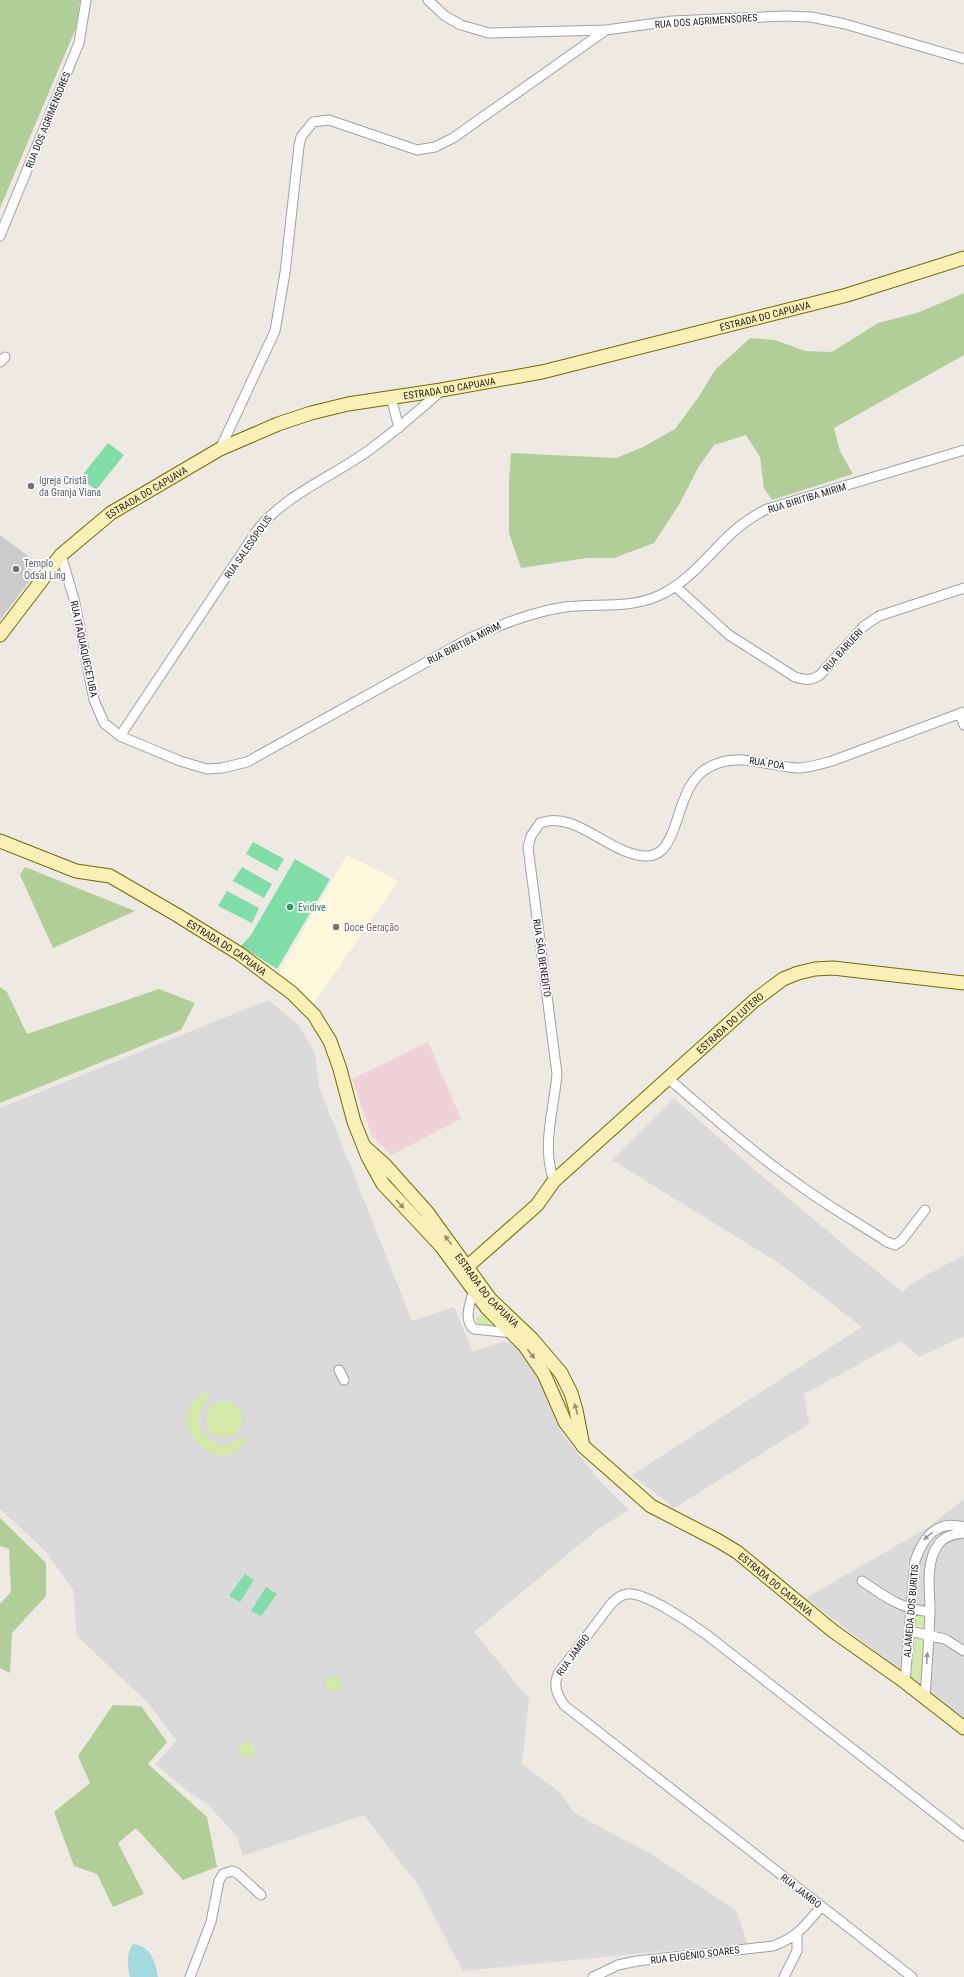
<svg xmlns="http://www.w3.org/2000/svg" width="964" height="1977" font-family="'Roboto Condensed',sans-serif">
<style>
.residential{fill:#dbdadb}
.commercial{fill:#efd2d7}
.education{fill:#fff8dc}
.religious{fill:#cbcbcb}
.grass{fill:#d5e9a9}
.forest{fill:#b2ce98}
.pitch{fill:#81dda8}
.water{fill:#a4dadc}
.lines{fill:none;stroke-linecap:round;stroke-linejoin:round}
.street-casing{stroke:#a1a1a1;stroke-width:11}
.secondary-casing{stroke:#736a05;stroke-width:15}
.street{stroke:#fff;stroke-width:9}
.secondary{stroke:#f9f0b7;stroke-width:13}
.oneway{fill:#969172}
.oneway2{fill:#999}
.worship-dot{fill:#6b7280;stroke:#fff;stroke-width:1.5}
.leisure-dot{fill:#2e9e5b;stroke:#fff;stroke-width:1.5}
.education-dot{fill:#8d6e63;stroke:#fff;stroke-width:1.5}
.labels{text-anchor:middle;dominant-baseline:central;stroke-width:3.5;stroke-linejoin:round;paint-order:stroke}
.street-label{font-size:10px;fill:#1d1d1d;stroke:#fff}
.worship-label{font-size:10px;fill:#5b616d;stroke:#fff;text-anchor:start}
.leisure-label{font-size:10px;fill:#27864d;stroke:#fff;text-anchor:start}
.education-label{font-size:10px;fill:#785e54;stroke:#fff;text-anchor:start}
</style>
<rect width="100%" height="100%" fill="#eee9e3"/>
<path class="residential" d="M 268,1000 L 298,1024 L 315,1054 L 319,1087 L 412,1321 L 454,1307 L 473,1352 L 502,1342 L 510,1342 L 528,1357 L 561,1432 L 598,1479 L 629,1510 L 598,1529 L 474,1632 L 529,1699 L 522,1764 L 561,1793 L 574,1813 L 651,1854 L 737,1911 L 747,1943 L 463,1971 L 418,1885 L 364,1815 L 243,1856 L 237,1837 L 207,1803 L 191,1794 L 155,1764 L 177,1741 L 147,1702 L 77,1636 L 73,1589 L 45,1551 L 0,1509 L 0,1108 Z
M 674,1098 L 756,1171 L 855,1254 L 903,1292 L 914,1282 L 964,1255 L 964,1336 L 919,1357 L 901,1341 L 804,1394 L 809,1424 L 674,1508 L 632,1475 L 862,1327 L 779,1263 L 612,1160 Z
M 964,1499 L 964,1720 L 806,1598 L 927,1528 Z"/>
<path class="commercial" d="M 428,1042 L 461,1119 L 391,1155 L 372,1136 L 352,1079 Z"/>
<path class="education" d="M 347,855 L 398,881 L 313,1005 L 278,974 Z"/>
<path class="religious" d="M 0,535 L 32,559 L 31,579 L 0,620 Z"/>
<path class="grass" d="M 484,1313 L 496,1325 L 494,1327 L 478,1325 L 476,1319 Z
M 206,1391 L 209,1399 C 182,1425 216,1461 244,1436 L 246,1439 C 226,1483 154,1425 206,1391 Z
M206 1419a18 18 0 1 1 36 0a18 18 0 1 1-36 0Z
M913 1621a6 6 0 1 1 12 0a6 6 0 1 1-12 0Z
M 918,1639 L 922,1640 L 924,1646 L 921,1680 L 916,1681 L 912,1676 L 914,1641 Z
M325 1684a8 8 0 1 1 16 0a8 8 0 1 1-16 0Z
M239 1750a8 8 0 1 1 16 0a8 8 0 1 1-16 0Z"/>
<path class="forest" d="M 0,0 L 80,0 L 76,28 L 0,208 Z
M 964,293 L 964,355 L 834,428 L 840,451 L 853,474 L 772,500 L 764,488 L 760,457 L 746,435 L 714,445 L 699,466 L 680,503 L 654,543 L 614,558 L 587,558 L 521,568 L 509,533 L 509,483 L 511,453 L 616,458 L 643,447 L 675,429 L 698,398 L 715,370 L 750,338 L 775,340 L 805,351 L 832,352 L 878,323 L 917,313 Z
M 25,867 L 135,911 L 53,948 L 20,875 Z
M 0,987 L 7,992 L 27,1034 L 159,989 L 195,1003 L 181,1030 L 0,1103 Z
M 0,1518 L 46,1563 L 46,1596 L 12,1633 L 10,1673 L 0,1668 L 0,1604 L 11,1592 L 9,1549 L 0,1546 Z
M 113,1705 L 141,1706 L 167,1742 L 148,1764 L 207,1817 L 217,1867 L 183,1880 L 136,1828 L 118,1843 L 144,1894 L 113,1907 L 97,1874 L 74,1866 L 54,1812 L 90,1783 L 78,1756 Z"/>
<path class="pitch" d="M 108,443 L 124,455 L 96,490 L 80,478 Z
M 253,842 L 284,859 L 277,871 L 246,854 Z
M 295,859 L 330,879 L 277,969 L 241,946 L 251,935 Z
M 242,867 L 272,884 L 264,898 L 233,881 Z
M 227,891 L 259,908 L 252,923 L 218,906 Z
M 245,1574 L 254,1580 L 240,1602 L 229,1596 Z
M 266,1587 L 277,1594 L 261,1616 L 251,1611 Z"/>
<path class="water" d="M 133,1944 C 151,1946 155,1961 158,1977 L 130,1977 C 127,1966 126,1954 133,1944 Z"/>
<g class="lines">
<defs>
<path id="street" d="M 428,0 L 445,16 L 461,25 L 489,33 L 606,30 L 672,21 L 785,16 L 811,17 L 845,24 L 964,59
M 0,236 L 79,43 L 86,0
M 0,362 L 5,357
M 391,397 L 399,428
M 220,449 L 275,331 L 285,273 L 299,146 L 301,137 L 313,122 L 329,120 L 417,150 L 435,147 L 453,138 L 606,30
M 61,555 L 74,599 L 94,700 L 104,723 L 120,736 L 180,761 L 207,769 L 222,768 L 247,762 L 470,638 C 500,625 532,612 565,607 C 596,603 629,609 658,596 C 690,582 709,553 734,531 C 744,522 755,515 767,509 L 964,450
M 676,587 L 729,635 L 795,677 C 805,680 811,681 820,675 L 864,626 L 879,616 L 964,588
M 960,713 L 964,725
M 120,736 L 258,529 C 286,495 329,478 365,453 C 392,434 416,413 441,391
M 669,1079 C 713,1117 757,1156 805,1189 C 831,1208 860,1224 887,1242 L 895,1245 L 902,1240 L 925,1210
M 554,1181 C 541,1146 554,1110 557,1074 L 528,847 L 531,836 L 540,823 C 576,809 610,856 647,856 C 653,856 659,853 663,849 C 680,829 679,790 703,771 C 733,749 764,766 797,768 C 809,768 821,764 832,761 L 964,712
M 473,1292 C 470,1305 463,1319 474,1329 L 513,1333
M 339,1370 L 344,1380
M 862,1581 C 887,1598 899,1608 930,1612
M 910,1631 L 945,1639 L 964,1651
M 905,1682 L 915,1561 C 923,1538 936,1519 964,1527
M 925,1697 C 927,1668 929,1640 930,1611 C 930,1591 925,1563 938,1545 C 944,1536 954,1534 964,1533
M 190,1977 L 211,1922 L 219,1881 L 223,1874 L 232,1871 L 237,1873 L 261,1895
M 593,1977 L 618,1965 L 637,1961 L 773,1946 C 798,1937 804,1926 821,1907
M 784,1977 L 797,1951 L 797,1933
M 912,1977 L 564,1705 C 557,1694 553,1686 558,1674 L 611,1604 C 616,1599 620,1595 627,1594 C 644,1591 692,1624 707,1635 L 964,1836"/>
<g id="secondary">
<path id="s1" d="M 0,635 L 61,555 L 111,513 L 220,449 L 278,424 L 311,413 L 348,404 L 441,390 L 542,372 L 847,295 L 964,258"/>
<path id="s2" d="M 0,841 L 76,871 L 110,876 L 177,915 L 240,954 L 292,993 L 314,1015 L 330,1041 L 340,1069 L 354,1122 L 368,1157 L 383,1184 L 441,1246 L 487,1308 L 525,1346 L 544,1374 L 565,1422 L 584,1447 L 651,1506 L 717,1540 L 737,1552 L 833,1631 L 905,1682 L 964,1728"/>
<path id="s3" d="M 365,1147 L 385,1165 L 427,1212 L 490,1299 L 532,1339 L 561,1373 L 571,1393 L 576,1410 L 583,1446"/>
<path id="s4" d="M 468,1266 L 537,1205 L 554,1181 L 755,1000 L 783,979 L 798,973 L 815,969 L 833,968 L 964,983"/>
</g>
</defs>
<use href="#street" class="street-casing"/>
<use href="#secondary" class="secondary-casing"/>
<use href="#street" class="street"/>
<use href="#secondary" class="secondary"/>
</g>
<defs><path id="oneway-solid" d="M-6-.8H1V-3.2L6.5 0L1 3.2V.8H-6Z"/></defs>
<g class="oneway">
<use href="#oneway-solid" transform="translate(400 1204) rotate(46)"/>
<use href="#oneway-solid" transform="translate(448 1240) rotate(-127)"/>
<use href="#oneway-solid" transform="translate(531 1354) rotate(53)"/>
<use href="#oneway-solid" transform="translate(576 1409) rotate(-105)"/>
</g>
<g class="oneway2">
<use href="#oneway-solid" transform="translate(928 1536) rotate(140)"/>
<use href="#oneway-solid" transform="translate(927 1658) rotate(-87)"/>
</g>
<g class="worship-dot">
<circle cx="31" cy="486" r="4"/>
<circle cx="16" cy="569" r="4"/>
</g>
<circle class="leisure-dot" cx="290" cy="907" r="4"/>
<circle class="education-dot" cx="336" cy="927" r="4"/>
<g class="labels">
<g class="street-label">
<text transform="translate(706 21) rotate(-4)">RUA DOS AGRIMENSORES</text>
<text transform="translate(48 120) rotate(-68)">RUA DOS AGRIMENSORES</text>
<text stroke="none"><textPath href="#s1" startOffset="855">ESTRADA DO CAPUAVA</textPath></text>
<text stroke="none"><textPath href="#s1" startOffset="531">ESTRADA DO CAPUAVA</textPath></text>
<text stroke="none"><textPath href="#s1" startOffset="207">ESTRADA DO CAPUAVA</textPath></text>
<text transform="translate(807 498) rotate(-17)">RUA BIRITIBA MIRIM</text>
<text transform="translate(248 547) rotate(-55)">RUA SALESÓPOLIS</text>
<text transform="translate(464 643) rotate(-27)">RUA BIRITIBA MIRIM</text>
<text transform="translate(84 649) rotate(78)">RUA ITAQUAQUECETUBA</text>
<text transform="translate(843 650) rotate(-48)">RUA BARUERI</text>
<text transform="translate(767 763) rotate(9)">RUA POA</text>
<text stroke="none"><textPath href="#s2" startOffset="253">ESTRADA DO CAPUAVA</textPath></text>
<text transform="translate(542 958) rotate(82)">RUA SÃO BENEDITO</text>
<text stroke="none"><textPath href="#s4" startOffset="358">ESTRADA DO LUTERO</textPath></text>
<text stroke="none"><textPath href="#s3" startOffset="189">ESTRADA DO CAPUAVA</textPath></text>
<text stroke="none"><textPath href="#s2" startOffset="1118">ESTRADA DO CAPUAVA</textPath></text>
<text transform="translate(911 1611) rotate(-85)">ALAMEDA DOS BURITIS</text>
<text transform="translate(573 1655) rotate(-54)">RUA JAMBO</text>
<text transform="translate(801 1891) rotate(38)">RUA JAMBO</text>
<text transform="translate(695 1955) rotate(-7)">RUA EUGÊNIO SOARES</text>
</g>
<g class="worship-label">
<text x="39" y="480">Igreja Cristã<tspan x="39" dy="12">da Granja Viana</tspan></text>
<text x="24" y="563">Templo<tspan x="24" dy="12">Odsal Ling</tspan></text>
</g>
<g class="leisure-label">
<text x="298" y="907">Evidive</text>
</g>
<g class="education-label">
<text x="344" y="927">Doce Geração</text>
</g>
</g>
</svg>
